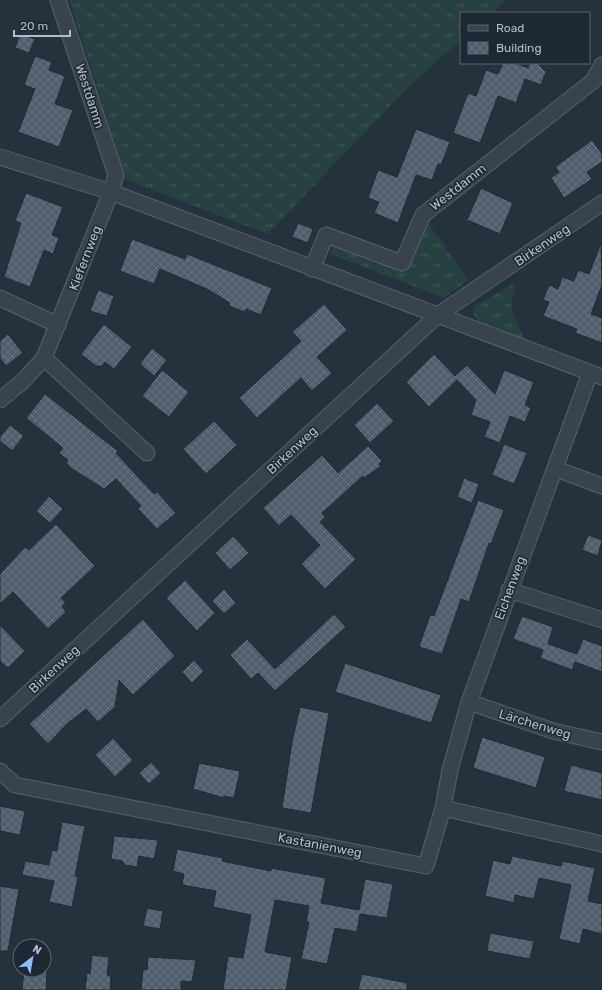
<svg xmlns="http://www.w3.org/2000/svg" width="602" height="990" font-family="Rubik,sans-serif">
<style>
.grass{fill:url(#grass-tufts)}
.building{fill:url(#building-cross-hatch);stroke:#1f2a35}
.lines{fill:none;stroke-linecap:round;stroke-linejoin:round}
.minor-casing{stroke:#56616c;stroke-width:17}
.minor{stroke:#38434e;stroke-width:15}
.labels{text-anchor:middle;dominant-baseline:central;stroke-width:3;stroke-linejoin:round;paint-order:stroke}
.street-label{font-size:13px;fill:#b4bec9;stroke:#1d2833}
</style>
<defs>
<pattern id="grass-tufts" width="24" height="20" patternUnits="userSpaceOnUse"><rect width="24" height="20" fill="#274040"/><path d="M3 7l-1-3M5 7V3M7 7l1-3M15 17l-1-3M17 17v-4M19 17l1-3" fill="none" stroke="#445a5a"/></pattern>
<pattern id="building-cross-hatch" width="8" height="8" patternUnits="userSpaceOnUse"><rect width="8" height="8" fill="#4f5d6c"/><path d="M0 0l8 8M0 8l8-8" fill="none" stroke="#667280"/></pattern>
</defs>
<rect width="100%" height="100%" fill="#24323e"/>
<path class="grass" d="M 69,0 L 506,0 L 492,13 L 461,13 L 461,40 L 408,87 L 268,234 L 127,180 Z
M 429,224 L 468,280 L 444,298 L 330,254 L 334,246 L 405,272 Z
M 515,283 L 511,308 L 524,339 L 477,321 L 473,312 L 475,306 Z"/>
<path class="building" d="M 20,34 L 35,39 L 29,53 L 15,48 Z
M 35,56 L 52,62 L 49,70 L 65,76 L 55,104 L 73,110 L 59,147 L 18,132 L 35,89 L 24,85 Z
M 503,63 L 515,63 L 528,68 L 530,63 L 537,63 L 546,72 L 541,85 L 525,79 L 516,103 L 498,96 L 480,143 L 453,133 L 468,93 L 476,96 L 486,70 L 498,74 Z
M 416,129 L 450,142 L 441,165 L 438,164 L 432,180 L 416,175 L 398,223 L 374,213 L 379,202 L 368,198 L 378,170 L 397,177 Z
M 592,140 L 602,154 L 602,162 L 587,172 L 592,179 L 564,198 L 551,178 L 559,172 L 555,167 Z
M 481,188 L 513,203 L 500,234 L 467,220 Z
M 26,193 L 63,207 L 52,235 L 59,238 L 53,254 L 44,250 L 30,287 L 4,277 L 21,223 L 15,221 Z
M 298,223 L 313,229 L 308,243 L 292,237 Z
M 132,239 L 185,259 L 187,254 L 272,288 L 261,315 L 246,309 L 245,312 L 229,306 L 230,303 L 207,289 L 160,269 L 154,284 L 120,271 Z
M 601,243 L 602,285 L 591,314 L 602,318 L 602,343 L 575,333 L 577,329 L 543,316 L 549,302 L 543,300 L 549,285 L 558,289 L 562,277 L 574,281 L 578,270 L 589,274 Z
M 98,290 L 114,296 L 107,316 L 90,311 Z
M 324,304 L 347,330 L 317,357 L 332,373 L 312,391 L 301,378 L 257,418 L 239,398 L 301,341 L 292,332 Z
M 104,324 L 132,347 L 114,369 L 105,362 L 102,366 L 96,366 L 81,354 Z
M 8,334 L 23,353 L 6,366 L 0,358 L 0,341 Z
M 152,348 L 167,360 L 154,376 L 140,364 Z
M 434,354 L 455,376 L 467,365 L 495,394 L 504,370 L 534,382 L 525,405 L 531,408 L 525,422 L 510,416 L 500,443 L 484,437 L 490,422 L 471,415 L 476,400 L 457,380 L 429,407 L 406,382 Z
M 162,370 L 189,392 L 169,417 L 142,396 Z
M 45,394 L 118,451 L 116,453 L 154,494 L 157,492 L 176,513 L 157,529 L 138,509 L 141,506 L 116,479 L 104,489 L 71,468 L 66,463 L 68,460 L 59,453 L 63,448 L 26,418 Z
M 377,403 L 394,421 L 370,443 L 354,425 Z
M 214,421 L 237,445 L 206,474 L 183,449 Z
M 10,425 L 24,436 L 12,451 L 0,441 L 0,437 Z
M 504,444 L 527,453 L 514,484 L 492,475 Z
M 368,446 L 382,461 L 379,464 L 381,466 L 364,478 L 363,476 L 322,513 L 325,517 L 320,522 L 356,559 L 325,589 L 301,564 L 320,545 L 291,515 L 279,526 L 263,508 L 322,455 L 338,473 Z
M 464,478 L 479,484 L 472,503 L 457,497 Z
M 49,496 L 63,509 L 50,523 L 36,511 Z
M 478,500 L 504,510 L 491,544 L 489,543 L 469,602 L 461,599 L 442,654 L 419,647 L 430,615 L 434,616 Z
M 56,524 L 95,566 L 61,598 L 66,603 L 62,606 L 66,612 L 48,629 L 13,592 L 0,604 L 0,574 L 25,547 L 29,550 Z
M 588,535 L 602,540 L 598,556 L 582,550 Z
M 233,536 L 249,553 L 230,570 L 215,553 Z
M 185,580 L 215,613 L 197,631 L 166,598 Z
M 224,589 L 236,603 L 224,614 L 212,601 Z
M 334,614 L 346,627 L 275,691 L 258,673 L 251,679 L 230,655 L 247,639 L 275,669 Z
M 522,616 L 553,627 L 548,644 L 577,654 L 583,639 L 602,646 L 602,672 L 575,662 L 572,670 L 540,658 L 543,650 L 513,639 Z
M 143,619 L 175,656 L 133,695 L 119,680 L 115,707 L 98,722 L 86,709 L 67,724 L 48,744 L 29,724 Z
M 0,625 L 25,651 L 8,668 L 0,661 Z
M 194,660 L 204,671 L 192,683 L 182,672 Z
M 345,663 L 441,695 L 431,723 L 335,692 Z
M 300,707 L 329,713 L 311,813 L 282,808 L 292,742 Z
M 482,737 L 545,757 L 536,788 L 473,768 Z
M 113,738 L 133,760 L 115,777 L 95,755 Z
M 151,762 L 161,773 L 149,784 L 139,773 Z
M 199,763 L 240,771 L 234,798 L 224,796 L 224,798 L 193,789 Z
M 571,765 L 602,773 L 602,800 L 564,791 Z
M 0,806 L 25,811 L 20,835 L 0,831 Z
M 62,822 L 85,826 L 75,876 L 78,877 L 72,907 L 49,902 L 54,881 L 22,875 L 25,861 L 49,865 L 52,850 L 57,851 Z
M 114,836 L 158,840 L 154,859 L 139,856 L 137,867 L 125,865 L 122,861 L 111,859 Z
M 177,849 L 223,858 L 222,861 L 271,871 L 271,868 L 326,878 L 321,903 L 359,910 L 365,879 L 393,884 L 387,918 L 360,914 L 357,932 L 335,928 L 327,964 L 301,959 L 309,922 L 306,922 L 309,906 L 275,900 L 265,952 L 292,957 L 286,990 L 223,990 L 228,956 L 243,958 L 251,915 L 213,907 L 216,891 L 182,885 L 184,874 L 173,871 Z
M 512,856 L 561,866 L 562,861 L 595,868 L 588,901 L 602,904 L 602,934 L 583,929 L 580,944 L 559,939 L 571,885 L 539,878 L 534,899 L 515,895 L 514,903 L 485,896 L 493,860 L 510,864 Z
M 0,886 L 19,889 L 8,951 L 0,951 Z
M 147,908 L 163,911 L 160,929 L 143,926 Z
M 490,933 L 534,941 L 530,959 L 487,951 Z
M 27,939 L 44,941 L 43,946 L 26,946 Z
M 92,955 L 109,957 L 107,975 L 111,976 L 110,990 L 85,990 L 87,973 L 90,974 Z
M 148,957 L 196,960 L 192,982 L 181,981 L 181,990 L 141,990 L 143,969 L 147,970 Z
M 24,970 L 47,970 L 46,990 L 22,990 Z
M 362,974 L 407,983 L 407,990 L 358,990 Z"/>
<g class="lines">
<defs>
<path id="minor" d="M 0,157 L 111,192 L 602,377
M 312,269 L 326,235 L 402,263 L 423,215 L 593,81 L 602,65
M 0,298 L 58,325
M 44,358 L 147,453
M 0,400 L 22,382 L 44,358 L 111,192 L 116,175 L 58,0
M 556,469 L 602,486
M 509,590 L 602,620
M 469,702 L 553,731 L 602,742
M 0,719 L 438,315 L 602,203
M 0,771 L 15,785 L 426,866 L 443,808 L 602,844
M 443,808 L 450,770 L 469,702 L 590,373"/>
</defs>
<use href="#minor" class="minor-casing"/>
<use href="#minor" class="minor"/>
</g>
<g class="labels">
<g class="street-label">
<text transform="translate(90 96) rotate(72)">Westdamm</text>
<text transform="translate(458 187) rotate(-38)">Westdamm</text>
<text transform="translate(542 245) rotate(-34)">Birkenweg</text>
<text transform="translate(85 258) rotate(-69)">Kiefernweg</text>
<text transform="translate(292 450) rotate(-43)">Birkenweg</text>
<text transform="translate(510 588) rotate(-70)">Eichenweg</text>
<text transform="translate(54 669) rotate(-43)">Birkenweg</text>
<text transform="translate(535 724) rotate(17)">Lärchenweg</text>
<text transform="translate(320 845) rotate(11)">Kastanienweg</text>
</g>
</g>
<rect x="460" y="12" width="130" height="52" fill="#1d2833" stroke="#59646f"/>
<rect x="468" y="25" width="20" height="6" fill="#38434e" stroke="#59646f"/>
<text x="496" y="32" font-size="12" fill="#b4bec9">Road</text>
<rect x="468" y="42" width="20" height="12" fill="url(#building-cross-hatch)" stroke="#59646f"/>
<text x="496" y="52" font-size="12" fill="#b4bec9">Building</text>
<g transform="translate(32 958) rotate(31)"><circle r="19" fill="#1d2833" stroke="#59646f"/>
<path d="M0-3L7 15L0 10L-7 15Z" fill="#8bbff7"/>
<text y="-6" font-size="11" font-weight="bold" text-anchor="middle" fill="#b4bec9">N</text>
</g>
<path d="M14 30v6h56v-6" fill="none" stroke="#b4bec9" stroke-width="2"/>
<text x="20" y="30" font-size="12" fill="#b4bec9" stroke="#1d2833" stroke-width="3" paint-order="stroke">20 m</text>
</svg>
